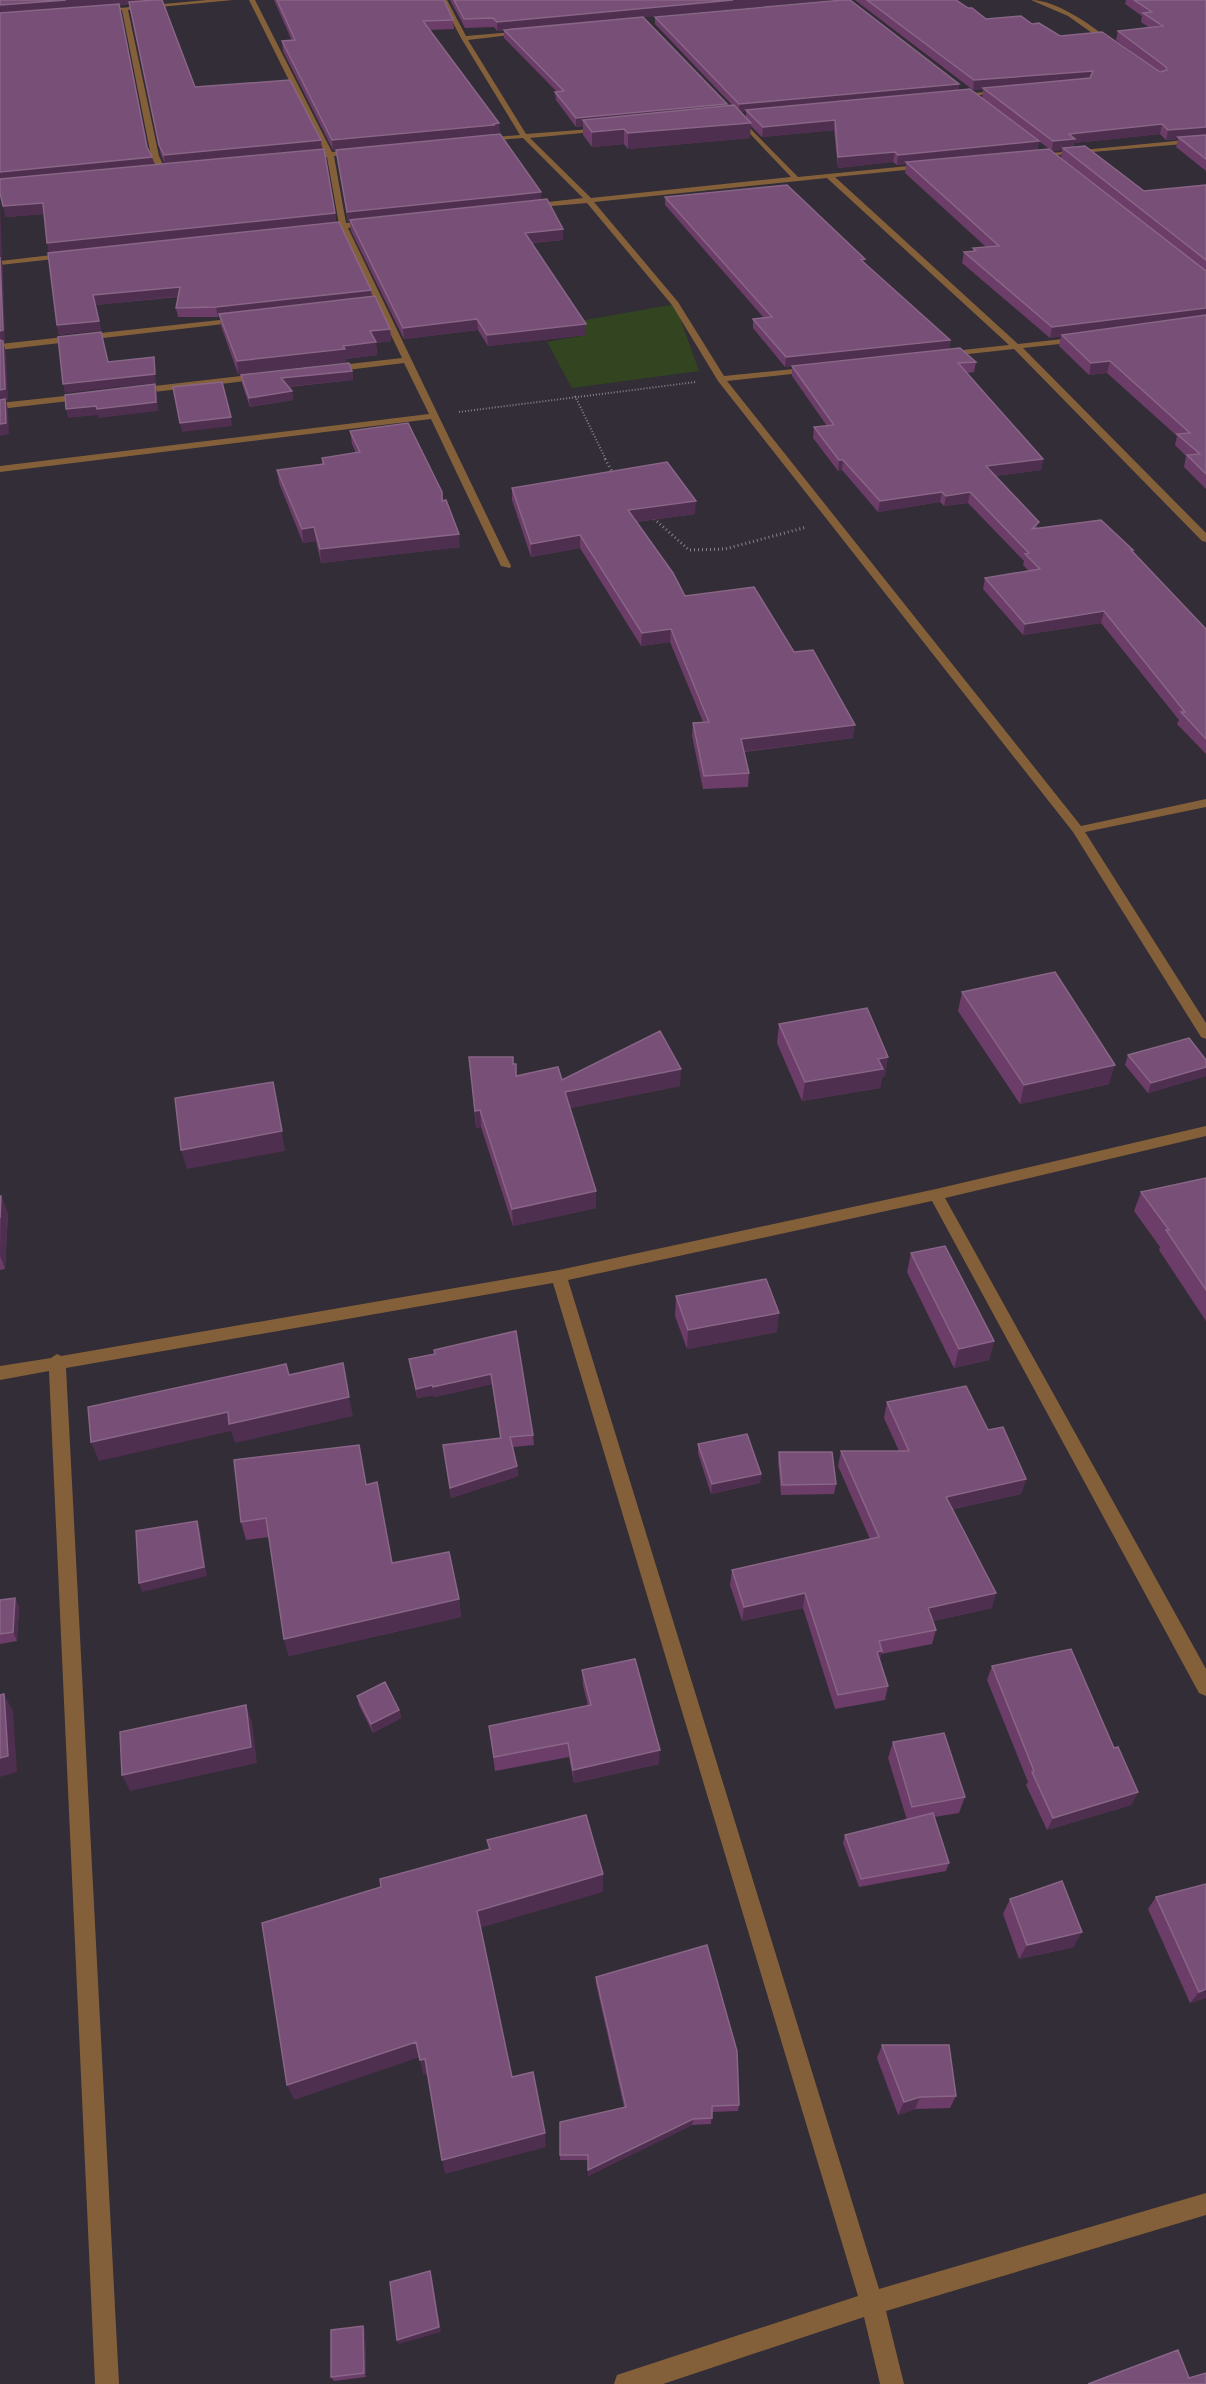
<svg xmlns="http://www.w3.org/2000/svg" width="1206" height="2384" font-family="'Crimson Pro',serif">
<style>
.green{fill:#324520}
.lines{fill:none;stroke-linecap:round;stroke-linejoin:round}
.path-far1{stroke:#86838a;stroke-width:2;stroke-dasharray:1 2;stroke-linecap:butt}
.path{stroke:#86838a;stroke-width:3;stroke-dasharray:1 3;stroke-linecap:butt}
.street{fill:#84603a;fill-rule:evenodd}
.wall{fill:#6c3d68;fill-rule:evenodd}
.shaded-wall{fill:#4f2f4f}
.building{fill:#784f76;stroke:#896587;stroke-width:1.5}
</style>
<rect width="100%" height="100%" fill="#322d36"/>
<path class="green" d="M 675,304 L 699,371 L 572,388 L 547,342 L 586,335 L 580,321 Z"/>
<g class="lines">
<path class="path-far1" d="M 575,396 L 606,460
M 459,412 L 696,382"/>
<path class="path" d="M 605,459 L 614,475
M 651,516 L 689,550 L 725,549 L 807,527"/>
<path class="street" d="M 207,0 L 233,0 L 128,10 L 159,156 L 166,171 L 159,173 L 151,156 L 122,10 L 98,10 Z
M 249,0 L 255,0 L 332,152 L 355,150 L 359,152 L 334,156 L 346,223 L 370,221 L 374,223 L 348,228 L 511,566 L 510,568 L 501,566 L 431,419 L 0,472 L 0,466 L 429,414 L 404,363 L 331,372 L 327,369 L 331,366 L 402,358 L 340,228 L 322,230 L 318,228 L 339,224 L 327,157 L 305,159 L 301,157 L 325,153 Z
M 441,0 L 447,0 L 466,36 L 524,31 L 527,33 L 468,40 L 526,134 L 605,128 L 603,131 L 530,138 L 591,198 L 791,177 L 735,118 L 737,115 L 798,177 L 928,164 L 925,168 L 835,177 L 1018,344 L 1081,337 L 1082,339 L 1078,342 L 1023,348 L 1206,533 L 1206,542 L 1202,541 L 1014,349 L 941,357 L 941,353 L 944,352 L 1009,345 L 827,178 L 594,202 L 678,302 L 724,376 L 813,367 L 813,371 L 810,372 L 727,381 L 1081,826 L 1206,799 L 1206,807 L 1085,832 L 1206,1023 L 1206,1039 L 1201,1037 L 1073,832 L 718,381 L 672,305 L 587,203 L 528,208 L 531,204 L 583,198 L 523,138 L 482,141 L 484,138 L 520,135 L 461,38 Z
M 1031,0 C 1057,0 1095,27 1114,44 L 1109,45 L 1068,16 Z
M 1005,90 L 1003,93 L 956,97 L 953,95 Z
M 1206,138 L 1206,142 L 1035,157 L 1031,155 Z
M 69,253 L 72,253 L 72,257 L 0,265 L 0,261 Z
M 238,318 L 242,320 L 241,322 L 0,350 L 0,344 Z
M 259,374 L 263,377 L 262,379 L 137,394 L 133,391 L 137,388 Z
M 83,394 L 87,397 L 86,399 L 0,409 L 0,403 Z
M 1206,1126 L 1206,1136 L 945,1198 L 1206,1669 L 1206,1696 L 1199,1693 L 932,1201 L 568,1280 L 879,2289 L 1206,2193 L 1206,2215 L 886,2311 L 904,2384 L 880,2384 L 864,2317 L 663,2384 L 614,2384 L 617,2375 L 626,2372 L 858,2296 L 553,1283 L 66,1368 L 119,2384 L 95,2384 L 49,1371 L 0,1380 L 0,1366 L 51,1358 L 57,1354 L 61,1356 L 559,1270 L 936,1189 Z"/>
</g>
<path class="wall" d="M 0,0 L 162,0 L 195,87 L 322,150 L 335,213 L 336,223 L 371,290 L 371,297 L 390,329 L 391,341 L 376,343 L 377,355 L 346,359 L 346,362 L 238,374 L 221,326 L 220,317 L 178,317 L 176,308 L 178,297 L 95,305 L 101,330 L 59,335 L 57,325 L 49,253 L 44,214 L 6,217 L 0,194 ZM 129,4 L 161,155 L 165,164 L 153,165 L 152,157 L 147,147 L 119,5 Z
M 274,0 L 444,0 L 453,20 L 454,29 L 429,30 L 500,133 L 494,133 L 494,135 L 563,229 L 563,240 L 532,243 L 586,335 L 488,346 L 478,330 L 404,339 L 351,231 L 350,221 L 348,222 L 336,150 L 453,139 L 333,150 L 283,51 L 282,41 L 292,41 Z
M 450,0 L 828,0 L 643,17 L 727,104 L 727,106 L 733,106 L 655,24 L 655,17 L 959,84 L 958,90 L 1039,141 L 1037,150 L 1097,186 L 1061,158 L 1062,150 L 1052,151 L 982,98 L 983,89 L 973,90 L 855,0 L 956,0 L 986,19 L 1032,24 L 1060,36 L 1140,58 L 1116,40 L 1118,31 L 1150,28 L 1141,22 L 1142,16 L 1125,4 L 1126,0 L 1206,0 L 1206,171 L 1176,147 L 1178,139 L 1166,140 L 1160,134 L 1074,143 L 1074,147 L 1144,191 L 1206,185 L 1206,489 L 1184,467 L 1186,456 L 1175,445 L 1177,436 L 1107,373 L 1089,375 L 1059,346 L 1061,336 L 1050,338 L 962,263 L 964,252 L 973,251 L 973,248 L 986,247 L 905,173 L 906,164 L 897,165 L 893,162 L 838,168 L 834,130 L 762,137 L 750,125 L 750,138 L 628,149 L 624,144 L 592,147 L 583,135 L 583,126 L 576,127 L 556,100 L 555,92 L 557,92 L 504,38 L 504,30 L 497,31 L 494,27 L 465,28 ZM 746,111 L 746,118 L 740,112 Z
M 665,197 L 864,263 L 950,340 L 949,349 L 976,362 L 974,372 L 967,373 L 1043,459 L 1041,470 L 995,476 L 1038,528 L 1133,550 L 1133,553 L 1206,629 L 1206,754 L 1177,724 L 1179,720 L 1101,623 L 1023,635 L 983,589 L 985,578 L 1029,571 L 1023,565 L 1024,561 L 968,503 L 944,506 L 940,502 L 878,512 L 842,470 L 838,471 L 813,438 L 814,427 L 827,426 L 792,376 L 792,366 L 785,367 L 753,328 L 753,319 L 764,318 L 665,205 Z
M 352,371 L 353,380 L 288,387 L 292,391 L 293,400 L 250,407 L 242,384 L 241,375 Z
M 350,431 L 442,492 L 443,500 L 460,547 L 321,563 L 316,541 L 303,543 L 279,483 L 277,470 L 322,464 L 322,458 L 356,453 L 352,444 Z
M 512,488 L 695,514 L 636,522 L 685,596 L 794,652 L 853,738 L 744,752 L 749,773 L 748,787 L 703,789 L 692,736 L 693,723 L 703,722 L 670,642 L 641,646 L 580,548 L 531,557 L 512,500 Z
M 962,992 L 1109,1084 L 1020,1104 L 958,1011 Z
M 779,1024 L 885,1077 L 882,1077 L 880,1088 L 802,1101 L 777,1043 Z
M 1128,1055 L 1206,1060 L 1206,1076 L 1148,1093 L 1125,1065 Z
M 469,1057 L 516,1064 L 517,1075 L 562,1080 L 680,1086 L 570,1108 L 596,1191 L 596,1208 L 513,1226 L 481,1127 L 476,1128 Z
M 1206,1178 L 1206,1321 L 1159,1250 L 1160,1247 L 1134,1211 L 1141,1192 Z
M 0,1196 L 1,1196 L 8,1214 L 5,1269 L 0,1270 Z
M 911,1253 L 994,1341 L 989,1360 L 954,1368 L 907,1272 Z
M 676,1296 L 777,1332 L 687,1349 L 675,1316 Z
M 516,1331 L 533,1435 L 534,1445 L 513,1447 L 517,1466 L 518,1476 L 451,1498 L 443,1445 L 500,1439 L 492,1384 L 434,1397 L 434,1395 L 417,1398 L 409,1359 L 435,1354 L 434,1350 Z
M 887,1402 L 988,1430 L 1026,1479 L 1021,1494 L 953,1509 L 992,1608 L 933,1621 L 936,1630 L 932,1644 L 881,1654 L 880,1659 L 888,1686 L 885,1700 L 835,1709 L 803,1608 L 742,1621 L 730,1585 L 732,1570 L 870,1539 L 838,1466 L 841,1451 L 899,1451 L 884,1418 Z
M 698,1444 L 761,1474 L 760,1483 L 711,1494 L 698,1453 Z
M 779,1452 L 836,1484 L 834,1494 L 781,1495 L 778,1461 Z
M 366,1485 L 392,1563 L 459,1599 L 461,1617 L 289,1656 L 284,1639 L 269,1537 L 246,1540 L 241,1522 Z
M 15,1598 L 19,1607 L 17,1641 L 0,1644 L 0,1600 Z
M 992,1666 L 1114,1748 L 1138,1792 L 1131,1805 L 1047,1830 L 1026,1785 L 1028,1782 L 987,1680 Z
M 582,1670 L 659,1764 L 574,1783 L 569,1757 L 495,1771 L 489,1726 L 588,1706 L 583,1685 Z
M 357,1696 L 399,1710 L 401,1718 L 373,1733 L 359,1705 Z
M 893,1742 L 965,1797 L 959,1813 L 934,1817 L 949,1863 L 946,1871 L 859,1887 L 843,1843 L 845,1835 L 907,1820 L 888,1758 Z
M 1206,1884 L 1206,1998 L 1190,2003 L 1148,1909 L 1156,1897 Z
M 1010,1899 L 1074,1947 L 1019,1959 L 1003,1914 Z
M 596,1977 L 739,2105 L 738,2111 L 712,2112 L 711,2124 L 692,2125 L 588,2176 L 588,2160 L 560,2160 L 560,2155 L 624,2107 L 596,1984 Z
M 882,2045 L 956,2096 L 950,2108 L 915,2109 L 898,2115 L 877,2058 Z
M 363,2326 L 365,2330 L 366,2377 L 334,2381 L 331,2377 Z"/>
<path class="shaded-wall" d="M 66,0 L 160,0 L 161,1 L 0,14 L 0,5 Z
M 733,0 L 828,0 L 497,31 L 497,22 Z
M 1093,71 L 1091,80 L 973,90 L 974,80 Z
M 959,84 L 958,91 L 739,112 L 739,104 Z
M 727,104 L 726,113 L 583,120 L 583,126 L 576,127 L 576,118 Z
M 835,120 L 834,130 L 762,137 L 763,127 Z
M 499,123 L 500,133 L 494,133 L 494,135 L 333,150 L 332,140 Z
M 751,123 L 750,138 L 628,149 L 628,133 Z
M 1162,124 L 1160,134 L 1074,143 L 1073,149 L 1063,148 L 1062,150 L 1052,151 L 1053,141 L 1069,134 Z
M 1206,127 L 1206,136 L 1178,137 L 1178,139 L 1166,140 L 1168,130 Z
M 624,129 L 624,144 L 592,147 L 592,132 Z
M 321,140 L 322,151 L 165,166 L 164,155 Z
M 1039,141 L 1037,151 L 906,162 L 906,164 L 897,165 L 898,155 Z
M 895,152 L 893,162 L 838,168 L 838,157 Z
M 152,157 L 154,167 L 0,182 L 0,172 Z
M 541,192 L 541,201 L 348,222 L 347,212 Z
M 0,201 L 2,258 L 1,259 L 3,267 L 5,341 L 3,342 L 6,352 L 8,400 L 6,400 L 8,410 L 9,434 L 0,436 Z
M 43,203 L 45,214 L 6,217 L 3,206 Z
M 335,213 L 336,223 L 49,253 L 47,243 Z
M 563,229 L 563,240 L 525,243 L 525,233 Z
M 180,287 L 182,296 L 95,305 L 93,295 Z
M 371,290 L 372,299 L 218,317 L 216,307 Z
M 1206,299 L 1206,318 L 1062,335 L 1061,336 L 1050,338 L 1052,327 Z
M 477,319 L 478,330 L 404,339 L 403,328 Z
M 99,321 L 101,330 L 59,335 L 57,325 Z
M 586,324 L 586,335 L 488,346 L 487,335 Z
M 390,329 L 391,341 L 376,343 L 377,355 L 346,359 L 346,362 L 238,374 L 237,361 L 343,346 L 370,331 Z
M 950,340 L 949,349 L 785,367 L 786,357 Z
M 154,357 L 156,383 L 65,393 L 63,384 Z
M 1110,361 L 1107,373 L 1089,375 L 1091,363 Z
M 352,371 L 353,380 L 282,387 L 281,378 Z
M 155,384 L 157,393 L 158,411 L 98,418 L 98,415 L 68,418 L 66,409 Z
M 292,391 L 293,400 L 250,407 L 249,398 Z
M 231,417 L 232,426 L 182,432 L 180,423 Z
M 1043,459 L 1041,470 L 985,477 L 986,466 Z
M 839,460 L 843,460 L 842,470 L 838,471 Z
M 942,492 L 940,502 L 878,512 L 880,501 Z
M 970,492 L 968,503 L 944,506 L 946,496 Z
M 696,501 L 695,514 L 627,523 L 628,510 Z
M 314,527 L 316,541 L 303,543 L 302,529 Z
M 459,534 L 460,547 L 321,563 L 320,549 Z
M 580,535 L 580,548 L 531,557 L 531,544 Z
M 1104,611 L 1101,623 L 1023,635 L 1025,624 Z
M 671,629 L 670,642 L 641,646 L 642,633 Z
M 855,725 L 853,738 L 740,752 L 741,739 Z
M 888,1057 L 885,1077 L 882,1077 L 880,1088 L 802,1101 L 805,1082 L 878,1059 Z
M 1115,1065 L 1109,1084 L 1020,1104 L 1024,1085 Z
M 1206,1067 L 1206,1076 L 1148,1093 L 1151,1083 Z
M 681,1069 L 680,1086 L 566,1109 L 565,1092 Z
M 273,1082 L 285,1151 L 187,1169 L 181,1150 Z
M 480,1110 L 481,1127 L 476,1128 L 475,1111 Z
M 596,1191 L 596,1208 L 513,1226 L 512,1209 Z
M 1,1196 L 8,1214 L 5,1269 L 0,1256 Z
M 779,1313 L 777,1332 L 687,1349 L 688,1330 Z
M 994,1341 L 989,1360 L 954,1368 L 959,1349 Z
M 491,1374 L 492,1384 L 434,1397 L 433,1387 Z
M 432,1385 L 434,1395 L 417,1398 L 416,1389 Z
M 349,1397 L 353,1416 L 235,1443 L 231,1431 L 99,1461 L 91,1442 L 228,1412 Z
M 517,1466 L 518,1476 L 451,1498 L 450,1488 Z
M 761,1474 L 760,1483 L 711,1494 L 712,1484 Z
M 1026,1479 L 1021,1494 L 942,1511 L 946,1497 Z
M 197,1521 L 200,1530 L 207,1576 L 142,1592 L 139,1583 Z
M 805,1593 L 803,1608 L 742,1621 L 744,1607 Z
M 996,1593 L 992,1608 L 924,1623 L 928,1608 Z
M 15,1598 L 19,1607 L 17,1641 L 13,1632 Z
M 459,1599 L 461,1617 L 289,1656 L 284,1639 Z
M 882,1651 L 878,1665 L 877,1652 Z
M 4,1694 L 13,1711 L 17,1772 L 0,1777 L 0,1758 Z
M 246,1705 L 252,1722 L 257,1763 L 130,1791 L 122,1775 Z
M 399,1710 L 401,1718 L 373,1733 L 371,1724 Z
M 660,1750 L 659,1764 L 574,1783 L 573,1770 Z
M 1138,1792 L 1131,1805 L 1047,1830 L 1053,1818 Z
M 603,1874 L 603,1892 L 480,1928 L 477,1911 Z
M 1082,1932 L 1074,1947 L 1019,1959 L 1027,1945 Z
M 1206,1989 L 1206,1998 L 1190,2003 L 1199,1992 Z
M 416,2042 L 420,2057 L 294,2100 L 287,2085 Z
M 425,2059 L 429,2074 L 423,2075 L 420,2060 Z
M 920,2097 L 915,2109 L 898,2115 L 904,2102 Z
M 693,2119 L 692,2125 L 588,2176 L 588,2170 Z
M 545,2133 L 546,2147 L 445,2174 L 442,2160 Z
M 430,2271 L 432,2276 L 441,2332 L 399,2344 L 397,2340 Z
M 363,2326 L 365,2330 L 366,2377 L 364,2373 Z"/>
<path class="building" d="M 0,0 L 66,0 L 0,5 Z
M 155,0 L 162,0 L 195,87 L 290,80 L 321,140 L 164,155 L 159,145 L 129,2 Z
M 277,0 L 444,0 L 453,20 L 423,21 L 499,123 L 493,124 L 494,125 L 332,140 L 282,41 L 295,40 Z
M 454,0 L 733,0 L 497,22 L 493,18 L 464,19 Z
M 843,0 L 850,0 L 959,84 L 739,104 L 655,17 Z
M 867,0 L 956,0 L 968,8 L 972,8 L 986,19 L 1021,16 L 1032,24 L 1039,23 L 1060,36 L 1102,32 L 1160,72 L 1167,70 L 1166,67 L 1118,31 L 1163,26 L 1143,13 L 1152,12 L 1134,0 L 1206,0 L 1206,127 L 1168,130 L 1162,124 L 1069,134 L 1075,139 L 1053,141 L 983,88 L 1090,78 L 1093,71 L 974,80 Z
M 119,4 L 147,147 L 152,157 L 0,172 L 0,13 Z
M 643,17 L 727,104 L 576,118 L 555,92 L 564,91 L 504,30 Z
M 970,89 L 1039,141 L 898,155 L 895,152 L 838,157 L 835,120 L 763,127 L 746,110 Z
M 734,105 L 751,123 L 628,133 L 624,129 L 592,132 L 583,120 Z
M 500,134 L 541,192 L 347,212 L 336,150 Z
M 1206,135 L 1206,159 L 1178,137 Z
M 1085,146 L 1144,191 L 1206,185 L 1206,260 L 1063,148 Z
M 324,149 L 335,213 L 47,243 L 43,203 L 3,206 L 0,193 L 0,179 Z
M 1049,149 L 1206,271 L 1206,308 L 1052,327 L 964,252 L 976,251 L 973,248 L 999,246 L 906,162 Z
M 787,185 L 865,259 L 861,260 L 950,340 L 786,357 L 753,319 L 772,317 L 665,197 Z
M 547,199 L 563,229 L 525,233 L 586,324 L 487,335 L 477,319 L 403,328 L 350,220 Z
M 339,222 L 371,290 L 216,307 L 176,308 L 180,287 L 93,295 L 99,321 L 57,325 L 48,253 Z
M 0,257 L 3,330 L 0,331 Z
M 375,296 L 390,329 L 370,331 L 376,342 L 343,346 L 345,349 L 237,361 L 219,314 Z
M 1206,315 L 1206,474 L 1187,455 L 1200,454 L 1177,434 L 1190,433 L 1110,361 L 1091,363 L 1062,335 Z
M 101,332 L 108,362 L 154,357 L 155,374 L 63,384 L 58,337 Z
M 0,340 L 3,341 L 5,389 L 0,390 Z
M 960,348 L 976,362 L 958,363 L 1043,459 L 986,466 L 1039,522 L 1032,529 L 1101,520 L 1133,550 L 1131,550 L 1206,629 L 1206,739 L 1181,712 L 1185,712 L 1104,611 L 1025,624 L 985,578 L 1040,569 L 1025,554 L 1029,553 L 970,492 L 946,496 L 942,492 L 880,501 L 843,460 L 839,460 L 814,427 L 834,425 L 792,366 Z
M 349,363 L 352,371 L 281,378 L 292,391 L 249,398 L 241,375 Z
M 222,382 L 231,417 L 180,423 L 173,387 Z
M 155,384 L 156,402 L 97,409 L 96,406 L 66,409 L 65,395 Z
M 5,399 L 6,423 L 0,424 L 0,400 Z
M 408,423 L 442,492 L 442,501 L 446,500 L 459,534 L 320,549 L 314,527 L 302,529 L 277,470 L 324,464 L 322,458 L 360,452 L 350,431 Z
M 667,462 L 696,501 L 628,510 L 673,573 L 685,596 L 754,587 L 794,652 L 813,650 L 855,725 L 741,739 L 749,773 L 704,776 L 693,723 L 709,722 L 671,629 L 642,633 L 580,535 L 531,544 L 512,488 Z
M 1055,972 L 1115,1065 L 1024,1085 L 962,992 Z
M 867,1008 L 888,1057 L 878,1059 L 883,1069 L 805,1082 L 779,1024 Z
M 660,1031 L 681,1069 L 565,1092 L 596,1191 L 512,1209 L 480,1110 L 475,1111 L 469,1057 L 513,1057 L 513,1064 L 516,1064 L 516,1076 L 558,1067 L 562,1080 Z
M 1189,1038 L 1206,1060 L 1206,1067 L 1151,1083 L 1128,1055 Z
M 273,1082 L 282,1131 L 181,1150 L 175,1098 Z
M 1206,1178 L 1206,1290 L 1166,1230 L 1169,1230 L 1141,1192 Z
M 0,1196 L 1,1196 L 0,1218 Z
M 945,1246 L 994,1341 L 959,1349 L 911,1253 Z
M 766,1279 L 779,1313 L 688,1330 L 676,1296 Z
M 516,1331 L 533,1435 L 510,1437 L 517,1466 L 450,1488 L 443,1445 L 501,1438 L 491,1374 L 433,1387 L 432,1385 L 416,1389 L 409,1359 L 435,1354 L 434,1350 Z
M 343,1363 L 349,1397 L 229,1424 L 228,1412 L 91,1442 L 88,1407 L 286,1364 L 289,1375 Z
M 966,1386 L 988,1430 L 1003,1427 L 1026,1479 L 946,1497 L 996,1593 L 928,1608 L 936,1630 L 879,1641 L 882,1651 L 877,1652 L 888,1686 L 838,1695 L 805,1593 L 744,1607 L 732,1570 L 879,1537 L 841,1451 L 909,1451 L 887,1402 Z
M 747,1434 L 761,1474 L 712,1484 L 698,1444 Z
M 359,1445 L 366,1485 L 377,1482 L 392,1563 L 449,1552 L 459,1599 L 284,1639 L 266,1518 L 241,1522 L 234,1460 Z
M 779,1452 L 832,1452 L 836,1484 L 782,1485 Z
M 197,1521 L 204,1567 L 139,1583 L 136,1531 Z
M 15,1598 L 13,1632 L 0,1634 L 0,1600 Z
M 1071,1649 L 1114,1748 L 1118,1747 L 1138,1792 L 1053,1818 L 1032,1772 L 1034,1771 L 992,1666 Z
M 635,1659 L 660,1750 L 573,1770 L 568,1743 L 494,1757 L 489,1726 L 591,1705 L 582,1670 Z
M 385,1682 L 399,1710 L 371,1724 L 357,1696 Z
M 4,1694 L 8,1756 L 0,1758 L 0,1695 Z
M 246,1705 L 251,1747 L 122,1775 L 120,1732 Z
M 944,1733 L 965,1797 L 912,1807 L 893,1742 Z
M 933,1813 L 949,1863 L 861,1879 L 845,1835 Z
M 586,1815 L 603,1874 L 477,1911 L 512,2077 L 533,2072 L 545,2133 L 442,2160 L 425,2059 L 420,2060 L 416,2042 L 287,2085 L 262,1923 L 381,1887 L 380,1879 L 490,1849 L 487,1840 Z
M 1062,1881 L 1082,1932 L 1027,1945 L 1010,1899 Z
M 1206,1884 L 1206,1989 L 1199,1992 L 1156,1897 Z
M 707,1945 L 737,2051 L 739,2105 L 712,2106 L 712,2118 L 693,2119 L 588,2170 L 588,2155 L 560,2155 L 560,2122 L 626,2107 L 596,1977 Z
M 882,2045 L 949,2045 L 956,2096 L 920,2097 L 904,2102 Z
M 430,2271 L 439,2327 L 397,2340 L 390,2282 Z
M 363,2326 L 364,2373 L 331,2377 L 331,2330 Z
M 1178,2350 L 1189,2378 L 1206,2373 L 1206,2384 L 1088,2384 Z"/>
</svg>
